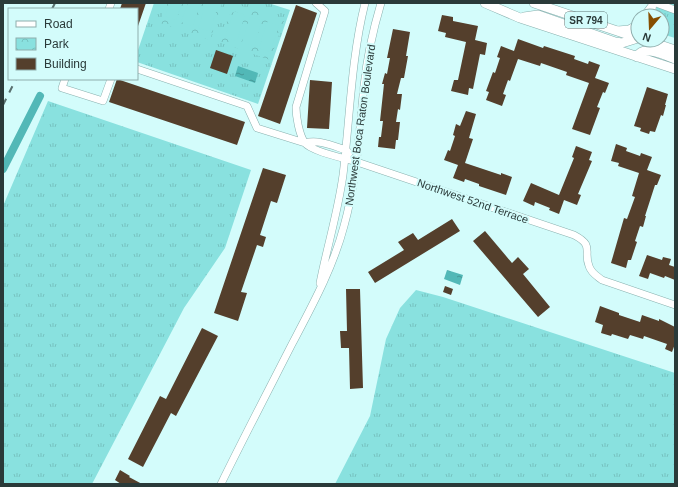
<svg xmlns="http://www.w3.org/2000/svg" width="678" height="487" font-family="Arial,sans-serif">
<style>
.grass{fill:url(#grass-tufts)}
.park{fill:url(#park-crowns)}
.pitch{fill:#89e1df}
.water{fill:url(#water-ripples)}
.lines{fill:none;stroke-linecap:round;stroke-linejoin:round}
.canal{stroke:#52b8b7;stroke-width:8}
.building{fill:#543f2c}
.minor-casing{stroke:#89b1af;stroke-width:8}
.major-casing{stroke:#89b1af;stroke-width:10}
.minor{stroke:#fff;stroke-width:7}
.major{stroke:#fff;stroke-width:9}
.rail{stroke:#59706f;stroke-width:2;stroke-dasharray:7 7;stroke-linecap:butt}
.labels{text-anchor:middle;dominant-baseline:central;stroke-width:4;stroke-linejoin:round;paint-order:stroke}
.shield{fill:#d3fcfb;stroke:#5d7473;stroke-width:1}
.shield-label{font-size:10px;font-weight:bold;fill:#2a3a39}
.street-label{font-size:11px;fill:#2a3a39;stroke:#d3fcfb}
</style>
<defs>
<pattern id="grass-tufts" width="24" height="20" patternUnits="userSpaceOnUse"><rect width="24" height="20" fill="#89e1df"/><path d="M3 7l-1-3M5 7V3M7 7l1-3M15 17l-1-3M17 17v-4M19 17l1-3" fill="none" stroke="#76c2c0"/></pattern>
<pattern id="park-crowns" width="20" height="18" patternUnits="userSpaceOnUse"><rect width="20" height="18" fill="#89e1df"/><path d="M2 6a3 3 0 1 1 6 0M12 15a3 3 0 1 1 6 0" fill="none" stroke="#76c2c0"/></pattern>
<pattern id="water-ripples" width="26" height="14" patternUnits="userSpaceOnUse"><rect width="26" height="14" fill="#52b8b7"/><path d="M2 4q2-2 4 0t4 0M15 11q2-2 4 0t4 0" fill="none" stroke="#449796"/></pattern>
</defs>
<rect width="100%" height="100%" fill="#d3fcfb"/>
<path class="grass" d="M 154,3 L 268,3 L 290,10 L 258,104 L 137,62 L 137,53 Z
M 658,3 L 675,3 L 675,38 L 662,34 L 662,16 L 654,16 Z
M 48,101 L 251,170 L 225,248 L 184,308 L 92,484 L 3,484 L 3,206 Z
M 416,290 L 443,297 L 675,373 L 675,484 L 335,484 L 370,416 L 386,339 L 400,308 Z"/>
<path class="park" d="M 166,3 L 222,3 L 210,40 L 160,23 Z
M 233,3 L 284,21 L 270,60 L 220,42 Z"/>
<path class="pitch" d="M 169,3 L 182,3 L 176,20 L 165,16 Z
M 188,3 L 200,3 L 193,26 L 181,22 Z
M 206,3 L 218,6 L 210,31 L 198,28 Z
M 234,11 L 245,15 L 237,41 L 225,37 Z
M 250,17 L 262,20 L 254,46 L 242,42 Z
M 267,22 L 279,26 L 270,52 L 259,48 Z"/>
<path class="water" d="M 238,66 L 258,73 L 255,83 L 235,76 Z
M 447,270 L 463,275 L 460,285 L 444,279 Z"/>
<g class="lines">
<path class="canal" d="M 3,169 L 40,96"/>
</g>
<path class="building" d="M 122,3 L 146,3 L 138,26 L 137,26 L 137,9 L 120,9 Z
M 296,5 L 317,13 L 280,124 L 258,116 Z
M 442,15 L 453,17 L 453,21 L 478,26 L 475,40 L 487,43 L 485,55 L 480,54 L 473,89 L 469,88 L 468,95 L 451,91 L 454,80 L 458,80 L 466,42 L 445,37 L 446,33 L 438,31 Z
M 393,29 L 410,32 L 406,56 L 408,56 L 404,78 L 401,78 L 397,94 L 402,94 L 400,110 L 398,109 L 396,122 L 400,122 L 398,140 L 396,140 L 395,149 L 378,147 L 379,137 L 381,137 L 383,121 L 380,121 L 384,84 L 382,84 L 385,73 L 387,74 L 390,58 L 387,58 Z
M 518,39 L 543,48 L 544,46 L 575,56 L 574,59 L 588,64 L 589,61 L 600,65 L 595,78 L 609,83 L 605,93 L 603,92 L 597,107 L 600,108 L 590,135 L 572,129 L 589,83 L 566,75 L 567,72 L 541,63 L 540,66 L 518,59 L 510,81 L 508,80 L 503,94 L 506,95 L 502,106 L 486,100 L 489,92 L 486,91 L 493,72 L 495,73 L 500,58 L 497,57 L 501,46 L 514,51 Z
M 216,50 L 233,56 L 227,74 L 210,68 Z
M 117,79 L 245,122 L 237,145 L 109,102 Z
M 310,80 L 332,82 L 329,129 L 307,128 Z
M 647,87 L 668,94 L 665,105 L 666,105 L 663,116 L 661,115 L 655,132 L 650,131 L 649,134 L 640,131 L 641,128 L 634,126 Z
M 466,111 L 476,114 L 469,138 L 473,139 L 465,163 L 501,175 L 501,173 L 512,177 L 506,195 L 479,186 L 479,184 L 465,179 L 464,182 L 453,178 L 458,165 L 444,160 L 448,150 L 450,151 L 455,136 L 453,135 L 456,124 L 460,126 Z
M 616,144 L 627,148 L 626,151 L 640,156 L 641,153 L 652,157 L 647,170 L 661,175 L 657,185 L 655,185 L 645,216 L 646,216 L 643,227 L 640,226 L 635,241 L 637,242 L 631,260 L 628,260 L 626,268 L 611,263 L 624,218 L 627,219 L 635,197 L 632,196 L 639,173 L 618,166 L 619,163 L 611,161 Z
M 576,146 L 592,152 L 589,160 L 592,161 L 578,194 L 581,195 L 577,205 L 564,200 L 559,214 L 549,210 L 550,208 L 535,202 L 534,206 L 523,201 L 531,183 L 559,195 L 574,158 L 572,157 Z
M 263,168 L 286,175 L 277,203 L 271,201 L 260,235 L 266,237 L 263,247 L 257,245 L 241,292 L 247,293 L 238,321 L 214,313 Z
M 452,219 L 460,231 L 375,283 L 368,272 L 404,250 L 398,242 L 413,233 L 418,240 Z
M 485,231 L 512,263 L 518,257 L 529,269 L 523,274 L 550,307 L 538,317 L 473,241 Z
M 647,255 L 662,260 L 663,257 L 671,259 L 669,265 L 675,267 L 675,280 L 665,276 L 664,278 L 650,273 L 648,279 L 639,276 Z
M 445,286 L 453,289 L 451,295 L 443,292 Z
M 346,289 L 360,289 L 363,388 L 350,389 L 349,348 L 341,348 L 340,331 L 347,331 Z
M 600,306 L 619,313 L 619,315 L 640,322 L 642,315 L 659,321 L 659,319 L 675,327 L 675,344 L 672,352 L 665,349 L 667,344 L 644,336 L 643,339 L 630,335 L 628,339 L 612,334 L 611,336 L 601,333 L 603,325 L 595,322 Z
M 202,328 L 218,336 L 176,416 L 171,413 L 143,467 L 128,459 L 160,396 L 166,399 Z
M 120,470 L 130,476 L 129,477 L 142,484 L 121,484 L 115,480 Z"/>
<g class="lines">
<defs>
<path id="minor" d="M 316,3 L 325,11 L 296,107 C 296,116 299,135 305,143 C 310,151 347,159 357,162 L 574,235 C 595,246 583,251 589,266 C 591,273 597,276 602,280 L 675,305
M 656,3 L 675,10
M 109,9 L 111,3
M 644,16 L 653,4
M 651,16 L 653,3
M 618,30 L 629,29 L 638,24
M 137,69 L 247,106 L 257,128 L 305,143
M 65,79 L 62,88 L 103,101 L 111,79
M 305,143 C 318,139 333,146 346,150 L 349,153
M 320,283 C 327,247 338,212 343,175 C 350,118 351,59 365,3
M 221,484 C 244,437 268,391 292,344 C 312,306 333,268 344,226 C 357,180 359,133 364,86 C 367,57 373,30 381,3"/>
<path id="major" d="M 485,3 L 520,18 L 675,69
M 534,3 L 638,38
M 524,17 L 538,15 L 615,42 L 622,43 L 638,38
M 645,40 L 675,50
M 637,57 C 643,44 665,55 675,59"/>
</defs>
<use href="#minor" class="minor-casing"/>
<use href="#major" class="major-casing"/>
<use href="#minor" class="minor"/>
<use href="#major" class="major"/>
<path class="rail" d="M 52,9 L 55,3
M 3,105 L 16,79"/>
</g>
<g class="labels">
<rect class="shield" x="565" y="12" width="42" height="16" rx="3"/>
<g class="shield-label">
<text x="586" y="20">SR 794</text>
</g>
<g class="street-label">
<text transform="translate(360 125) rotate(-82)">Northwest Boca Raton Boulevard</text>
<text transform="translate(473 201) rotate(19)">Northwest 52nd Terrace</text>
</g>
</g>
<rect width="678" height="487" fill="none" stroke="#2a3a39" stroke-width="8"/>
<rect x="8" y="8" width="130" height="72" fill="#d3fcfb" stroke="#8faead"/>
<rect x="16" y="21" width="20" height="6" fill="#ffffff" stroke="#8faead"/>
<text x="44" y="28" font-size="12" fill="#2a3a39">Road</text>
<rect x="16" y="38" width="20" height="12" fill="url(#park-crowns)" stroke="#8faead"/>
<text x="44" y="48" font-size="12" fill="#2a3a39">Park</text>
<rect x="16" y="58" width="20" height="12" fill="#543f2c" stroke="#8faead"/>
<text x="44" y="68" font-size="12" fill="#2a3a39">Building</text>
<g transform="translate(650 28) rotate(199)"><circle r="19" fill="#d3fcfb" stroke="#8faead"/>
<path d="M0-3L7 15L0 10L-7 15Z" fill="#864e00"/>
<text y="-6" font-size="11" font-weight="bold" text-anchor="middle" fill="#2a3a39">N</text>
</g>
</svg>
